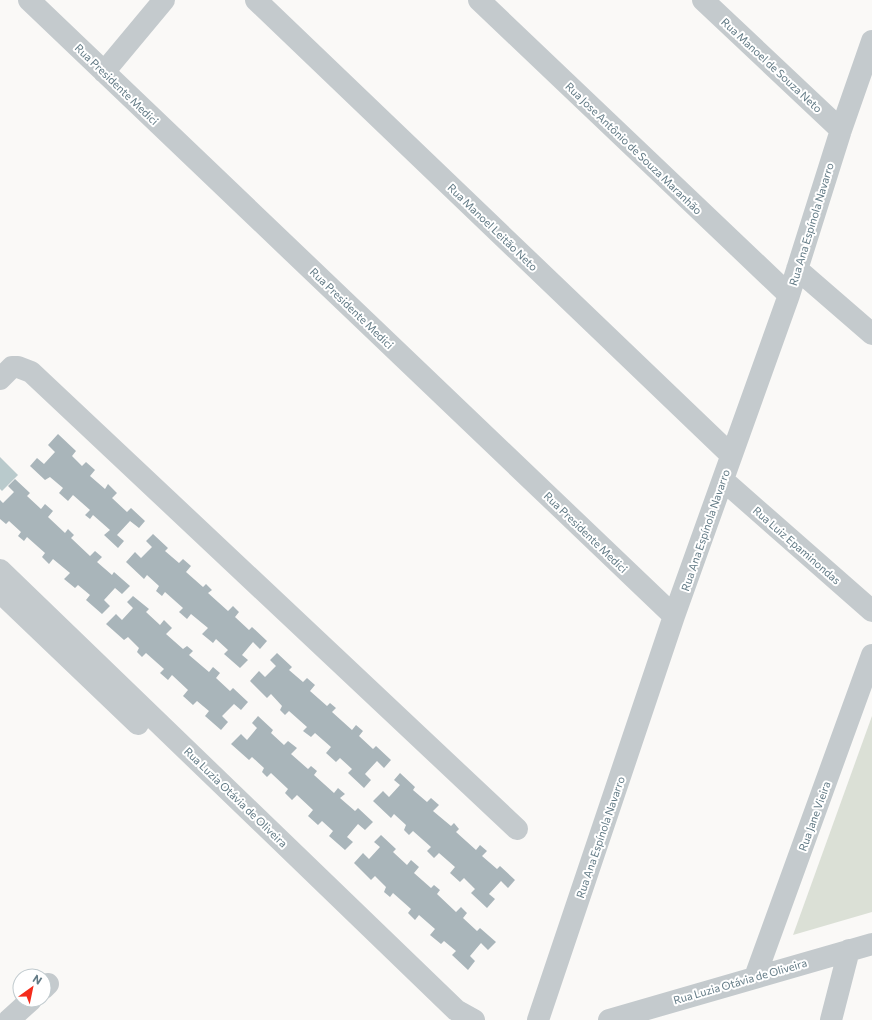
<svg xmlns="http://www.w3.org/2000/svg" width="872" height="1020" font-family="Commissioner,sans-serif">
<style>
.green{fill:#dbe0d6}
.water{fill:#b9cacc}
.building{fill:#a9b5ba}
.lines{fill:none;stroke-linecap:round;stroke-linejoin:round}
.minor{stroke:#c4cacd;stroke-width:22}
.labels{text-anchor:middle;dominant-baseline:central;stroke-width:4;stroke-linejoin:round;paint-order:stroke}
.street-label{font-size:11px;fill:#627a85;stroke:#fff}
</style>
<rect width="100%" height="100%" fill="#faf9f7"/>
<path class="green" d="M 872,716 L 872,912 L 793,935 Z"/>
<path class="water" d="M 0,457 L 18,475 L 2,491 L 0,489 Z"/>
<path class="building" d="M 58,434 L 76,451 L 72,456 L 82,466 L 86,462 L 95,470 L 90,476 L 105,489 L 108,484 L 117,493 L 112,498 L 127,512 L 131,508 L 145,521 L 139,528 L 130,521 L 117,535 L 124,541 L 118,548 L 104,535 L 110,530 L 93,515 L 90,519 L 85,515 L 90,510 L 73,495 L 68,501 L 59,493 L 63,488 L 50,477 L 45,480 L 30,466 L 37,458 L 44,464 L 55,452 L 48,445 Z
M 15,479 L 30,493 L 27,496 L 41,509 L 45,504 L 53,511 L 48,517 L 65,533 L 68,529 L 74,535 L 71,538 L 90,556 L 95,551 L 102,557 L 97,562 L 112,575 L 114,572 L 130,586 L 122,594 L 115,588 L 104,600 L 110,606 L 102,614 L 86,600 L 90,595 L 78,585 L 75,588 L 64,579 L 70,573 L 53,559 L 49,564 L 42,557 L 45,553 L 27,537 L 24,541 L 18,536 L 21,532 L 9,521 L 6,524 L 0,519 L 0,500 L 3,503 L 14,492 L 8,486 Z
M 153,534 L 168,548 L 165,551 L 179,563 L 183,559 L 191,566 L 186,572 L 203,587 L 206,584 L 212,590 L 208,593 L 228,611 L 233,606 L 239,612 L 235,617 L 249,630 L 252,627 L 267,641 L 260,649 L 253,642 L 242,655 L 248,660 L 240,668 L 224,654 L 228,650 L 216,639 L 213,643 L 202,634 L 208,628 L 191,614 L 187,619 L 179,612 L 183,608 L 165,592 L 162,596 L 156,591 L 159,586 L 147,575 L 144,579 L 126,562 L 135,552 L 141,558 L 152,547 L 146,541 Z
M 133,596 L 149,609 L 146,612 L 160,625 L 164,620 L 172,628 L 166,634 L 183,649 L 187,646 L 193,651 L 189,655 L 209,672 L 213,667 L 220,673 L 216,678 L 230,691 L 233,688 L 248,702 L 241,710 L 234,704 L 222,716 L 228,722 L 221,730 L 205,716 L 209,711 L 197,701 L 193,705 L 183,696 L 188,690 L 172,675 L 168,680 L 160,673 L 164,669 L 146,653 L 142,657 L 137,652 L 139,648 L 128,637 L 124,640 L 106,624 L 116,614 L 122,620 L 133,608 L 127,602 Z
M 277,653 L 292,667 L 289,670 L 303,682 L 307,678 L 315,685 L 310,691 L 327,706 L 330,703 L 336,708 L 332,712 L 352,730 L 356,725 L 363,731 L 359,736 L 373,749 L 376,746 L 391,760 L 384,768 L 377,761 L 365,774 L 371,780 L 364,788 L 348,773 L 352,769 L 340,758 L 336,762 L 326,753 L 331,747 L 315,733 L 311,737 L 303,731 L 307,727 L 289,711 L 285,715 L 280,710 L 282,706 L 271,694 L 267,698 L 250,681 L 259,671 L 265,677 L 276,666 L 270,660 Z
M 258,716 L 273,730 L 271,733 L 284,745 L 288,741 L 297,748 L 291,754 L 308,769 L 311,766 L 317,771 L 314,775 L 334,793 L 338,788 L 345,794 L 340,798 L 355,811 L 358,808 L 373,822 L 365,830 L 358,824 L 347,837 L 353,842 L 345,850 L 329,836 L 333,831 L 322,821 L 318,825 L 308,816 L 313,810 L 297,795 L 292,800 L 285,793 L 288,789 L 271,773 L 267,777 L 262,772 L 264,768 L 252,757 L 249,760 L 231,744 L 241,734 L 247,740 L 257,728 L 252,723 Z
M 400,773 L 415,787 L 413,790 L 427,802 L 431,798 L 439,805 L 433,811 L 451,826 L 454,823 L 459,829 L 456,832 L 476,850 L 480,845 L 487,851 L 482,856 L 497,869 L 500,866 L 515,880 L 508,888 L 501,881 L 489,894 L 495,899 L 487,908 L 471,893 L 475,889 L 464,878 L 460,882 L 450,873 L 455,867 L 439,853 L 434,858 L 427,851 L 431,847 L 413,831 L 409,835 L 404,830 L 406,825 L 394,814 L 391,818 L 373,801 L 383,791 L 389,797 L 400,785 L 394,780 Z
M 381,835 L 396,849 L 393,852 L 407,865 L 411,860 L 419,867 L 414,873 L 431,888 L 434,885 L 440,890 L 437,894 L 456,912 L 461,907 L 467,913 L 463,918 L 477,931 L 480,928 L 496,942 L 488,950 L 481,943 L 470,956 L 475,961 L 468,970 L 452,955 L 456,951 L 444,941 L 441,944 L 430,935 L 435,929 L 419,915 L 415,920 L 408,913 L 411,909 L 393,893 L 390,897 L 384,892 L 386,887 L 375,876 L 371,880 L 354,863 L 363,853 L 369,859 L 380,847 L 374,842 Z"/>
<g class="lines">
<path class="minor" d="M 29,0 L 674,616
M 256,0 L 731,455
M 479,0 L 789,295
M 703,0 L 841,130
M 104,72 L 164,0
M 797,269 L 872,334
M 0,379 L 12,367 L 18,367 L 31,372 L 517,829
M 723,480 L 872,611
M 0,570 L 456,1010 L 474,1020
M 0,592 L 138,724
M 755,977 L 872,655
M 44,988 L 48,984
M 9,1020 L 31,1000
M 538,1020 L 674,616 L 789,295 L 841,130 L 872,41
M 609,1020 L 872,944
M 831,1020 L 849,950"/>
</g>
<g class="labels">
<g class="street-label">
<text transform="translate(772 65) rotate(43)">Rua Manoel de Souza Neto</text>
<text transform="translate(117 84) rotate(44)">Rua Presidente Medici</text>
<text transform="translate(634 148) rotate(44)">Rua Jose Antônio de Souza Maranhão</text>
<text transform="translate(811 224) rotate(-73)">Rua Ana Espínola Navarro</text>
<text transform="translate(493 227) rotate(44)">Rua Manoel Leitão Neto</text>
<text transform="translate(352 308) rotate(44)">Rua Presidente Medici</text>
<text transform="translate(705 530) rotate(-71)">Rua Ana Espínola Navarro</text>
<text transform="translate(586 532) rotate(44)">Rua Presidente Medici</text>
<text transform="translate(797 545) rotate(41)">Rua Luiz Epaminondas</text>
<text transform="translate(236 797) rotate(44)">Rua Luzia Otávia de Oliveira</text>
<text transform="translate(814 816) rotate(-70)">Rua Jane Vieira</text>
<text transform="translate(600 837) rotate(-71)">Rua Ana Espínola Navarro</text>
<text transform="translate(740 981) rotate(-16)">Rua Luzia Otávia de Oliveira</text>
</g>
</g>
<g transform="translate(32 988) rotate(33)"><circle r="19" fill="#ffffff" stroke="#c0cace"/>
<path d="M0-3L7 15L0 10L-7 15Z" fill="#f42c1c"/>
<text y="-6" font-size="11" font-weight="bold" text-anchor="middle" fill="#627a85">N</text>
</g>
</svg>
